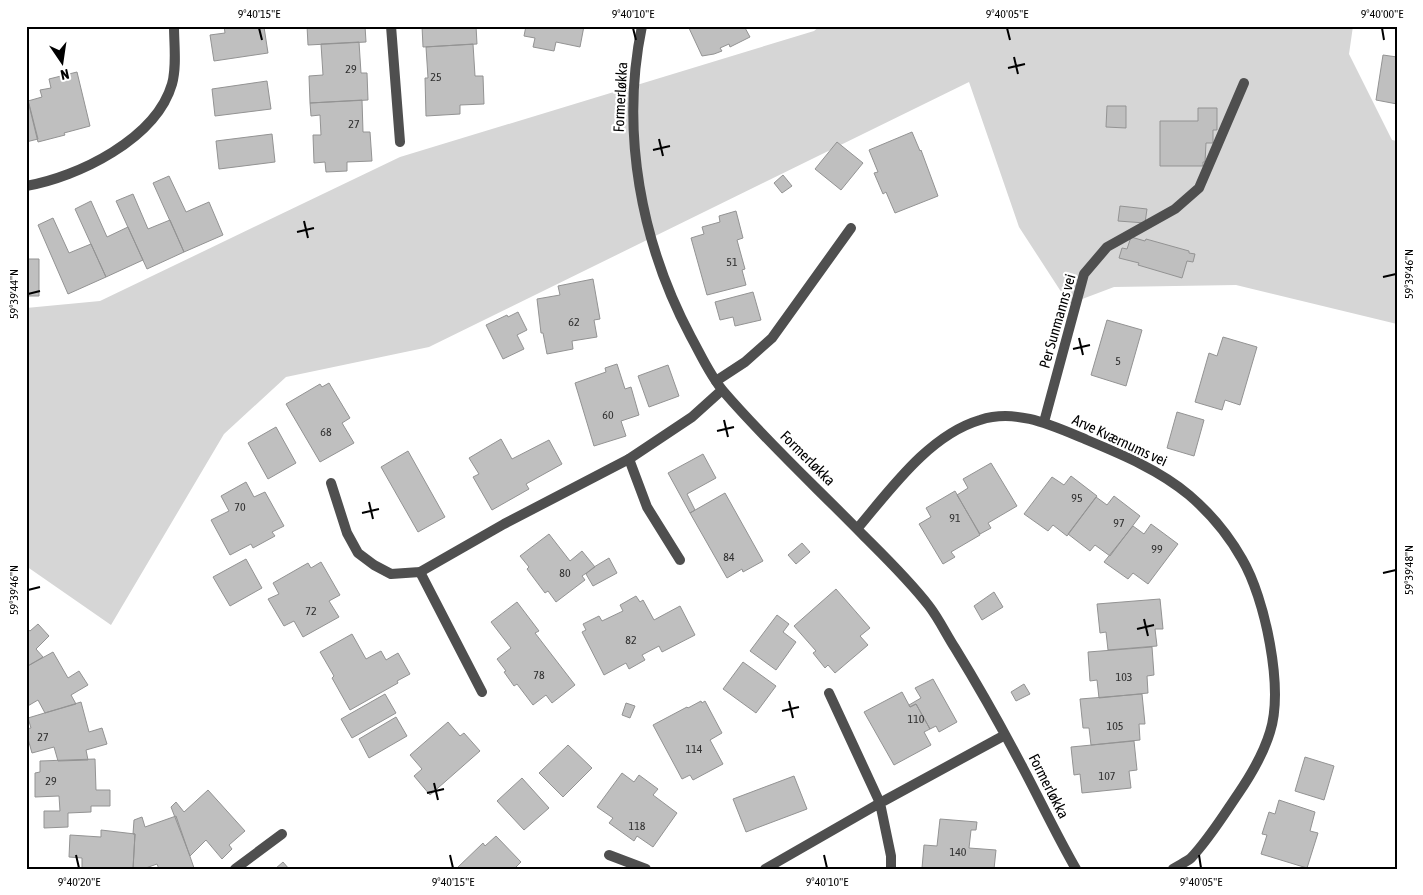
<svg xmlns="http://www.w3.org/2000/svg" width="1423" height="895" font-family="'Asap Condensed',sans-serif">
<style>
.green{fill:#d6d6d6}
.building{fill:#bfbfbf;stroke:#939393}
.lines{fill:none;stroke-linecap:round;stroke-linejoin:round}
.service{stroke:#4f4f4f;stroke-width:10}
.minor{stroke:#4f4f4f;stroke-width:10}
.ticks{fill:none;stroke:#000;stroke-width:2}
.labels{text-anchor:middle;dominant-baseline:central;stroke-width:4.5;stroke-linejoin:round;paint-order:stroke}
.number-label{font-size:12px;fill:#303030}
.street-label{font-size:15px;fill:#000;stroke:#fff}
.neatline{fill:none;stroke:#000;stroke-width:2}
.ticks-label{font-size:12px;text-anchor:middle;fill:#000}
</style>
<rect width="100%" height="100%" fill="#fff"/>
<path class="green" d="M 820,26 L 1353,26 L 1349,54 L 1392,140 L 1397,141 L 1397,324 L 1236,285 L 1114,287 L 1069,304 L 1019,227 L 969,82 L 429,347 L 286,377 L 224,434 L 111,625 L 26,566 L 26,308 L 100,301 L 400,157 L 814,31 Z"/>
<path class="building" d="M 224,26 L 253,26 L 253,28 L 264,27 L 268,53 L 214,61 L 210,35 L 225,33 Z
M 307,26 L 365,26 L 366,42 L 308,45 Z
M 422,26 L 476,26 L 477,44 L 423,47 Z
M 526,26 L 584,26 L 580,47 L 556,42 L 554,51 L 533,47 L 535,38 L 524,36 Z
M 688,26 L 744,26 L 750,37 L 730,47 L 729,44 L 720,48 L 722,51 L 714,54 L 702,56 Z
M 359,42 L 361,73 L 367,73 L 368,100 L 310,103 L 309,76 L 323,75 L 321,44 Z
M 473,44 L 475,76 L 483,76 L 484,104 L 460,105 L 460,114 L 426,116 L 425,78 L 428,78 L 426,47 Z
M 1383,55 L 1397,57 L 1397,104 L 1376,100 Z
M 77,72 L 90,126 L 64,133 L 65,135 L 38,142 L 28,101 L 42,97 L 40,90 L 51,88 L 49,79 Z
M 267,81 L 271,109 L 215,116 L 212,89 Z
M 26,92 L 38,139 L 26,142 Z
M 362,100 L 363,132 L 370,132 L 372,161 L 347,162 L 347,171 L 326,172 L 325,162 L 314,163 L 313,135 L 321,135 L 320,115 L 311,116 L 310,103 Z
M 1107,106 L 1126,106 L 1126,128 L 1106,127 Z
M 1198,108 L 1217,108 L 1217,130 L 1213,130 L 1213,143 L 1206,143 L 1205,162 L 1203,162 L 1203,166 L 1160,166 L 1160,121 L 1198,121 Z
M 912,132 L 920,151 L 921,150 L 938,196 L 895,213 L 886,192 L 883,194 L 874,173 L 878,172 L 869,150 Z
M 272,134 L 275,162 L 219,169 L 216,141 Z
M 837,142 L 863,163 L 841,190 L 815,169 Z
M 783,175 L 792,186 L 782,193 L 774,183 Z
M 169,176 L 186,212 L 209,202 L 223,235 L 184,252 L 153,183 Z
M 133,194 L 148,229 L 170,220 L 184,252 L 147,269 L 116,201 Z
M 91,201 L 107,237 L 128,227 L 143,260 L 106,277 L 75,209 Z
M 1120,206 L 1147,209 L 1145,223 L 1118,221 Z
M 736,211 L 743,238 L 737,240 L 745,269 L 742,270 L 746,285 L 707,295 L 691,238 L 704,234 L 702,227 L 720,222 L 719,216 Z
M 53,218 L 69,253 L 91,244 L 106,277 L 68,294 L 38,225 Z
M 1131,237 L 1145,241 L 1146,239 L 1189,251 L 1189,253 L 1195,254 L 1193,262 L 1187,261 L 1182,278 L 1138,265 L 1139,263 L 1119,258 L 1122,248 L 1127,249 Z
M 26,259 L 39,259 L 39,296 L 26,296 Z
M 593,279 L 600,319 L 594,320 L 597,337 L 572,341 L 573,349 L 547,354 L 543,333 L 541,333 L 537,299 L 560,295 L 558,286 Z
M 753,292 L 761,320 L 735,326 L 733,317 L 720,320 L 715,302 Z
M 518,312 L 527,330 L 517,335 L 524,349 L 503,359 L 486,325 L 507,315 L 508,317 Z
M 1107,320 L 1142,330 L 1126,386 L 1091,375 Z
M 1223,337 L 1257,347 L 1240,405 L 1225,400 L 1222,410 L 1195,402 L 1209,353 L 1217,356 Z
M 617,364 L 625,389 L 631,387 L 639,415 L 621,421 L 626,436 L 594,446 L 575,383 L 606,372 L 605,368 Z
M 668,365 L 679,396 L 649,407 L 638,376 Z
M 329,383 L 350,418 L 342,423 L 354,443 L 320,462 L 286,404 L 320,384 L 322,387 Z
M 1177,412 L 1204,420 L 1194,456 L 1167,448 Z
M 276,427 L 296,463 L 268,479 L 248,443 Z
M 501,439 L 512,459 L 549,440 L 562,464 L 526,484 L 529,489 L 492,510 L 473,477 L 479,474 L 469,458 Z
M 408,451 L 445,517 L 418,532 L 381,467 Z
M 703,454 L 716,478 L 687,494 L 695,510 L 690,513 L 668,473 Z
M 991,463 L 1017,506 L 988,523 L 991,528 L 980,534 L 957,495 L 968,488 L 963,479 Z
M 1071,476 L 1097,496 L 1067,536 L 1053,525 L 1048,531 L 1024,514 L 1052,477 L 1064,485 Z
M 246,482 L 254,497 L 265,492 L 284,526 L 272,532 L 275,536 L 253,548 L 251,544 L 230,555 L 211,520 L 229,511 L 221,496 Z
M 955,491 L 980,535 L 951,552 L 955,557 L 943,564 L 919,524 L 931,517 L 926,508 Z
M 725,493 L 763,561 L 743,572 L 742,569 L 727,578 L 690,513 Z
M 1114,496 L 1140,516 L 1110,556 L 1095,545 L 1090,551 L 1068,534 L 1096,497 L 1107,505 Z
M 1151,524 L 1178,544 L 1148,584 L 1133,573 L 1128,579 L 1104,562 L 1133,526 L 1144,534 Z
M 549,534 L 570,561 L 582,551 L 595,567 L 582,576 L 585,580 L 556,602 L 548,591 L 545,593 L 527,569 L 529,567 L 520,556 Z
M 802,543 L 810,552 L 796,564 L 788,555 Z
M 609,558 L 617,573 L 593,586 L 586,574 L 594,567 Z
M 246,559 L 262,588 L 230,606 L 213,577 Z
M 321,562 L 340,595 L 329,601 L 339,617 L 303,637 L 294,621 L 284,626 L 268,599 L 279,594 L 273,583 L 308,563 L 311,568 Z
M 836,589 L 870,628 L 860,636 L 868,645 L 835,673 L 828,665 L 825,668 L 813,653 L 816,651 L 794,626 Z
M 994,592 L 1003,607 L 982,620 L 974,606 Z
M 636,596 L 640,602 L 643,600 L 654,620 L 680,606 L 695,635 L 662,652 L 659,646 L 642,655 L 645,660 L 629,669 L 626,663 L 604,675 L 582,632 L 586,630 L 583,624 L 599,616 L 602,621 L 623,611 L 620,605 Z
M 1160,599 L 1163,629 L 1155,629 L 1157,646 L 1108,650 L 1106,632 L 1100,633 L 1097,604 Z
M 517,602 L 539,631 L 535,633 L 575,685 L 552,703 L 546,695 L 533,705 L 517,684 L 514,686 L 504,672 L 506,671 L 497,659 L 511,648 L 491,622 Z
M 777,615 L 789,624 L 783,632 L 796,642 L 776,670 L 750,651 Z
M 38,624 L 49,636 L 36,649 L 43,657 L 26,667 L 26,628 L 30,631 Z
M 352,634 L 366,659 L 381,651 L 386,660 L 398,653 L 410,674 L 397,681 L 398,683 L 350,710 L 332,678 L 334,676 L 320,652 Z
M 1152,647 L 1154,675 L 1147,676 L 1148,693 L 1099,698 L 1097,680 L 1090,681 L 1088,652 Z
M 53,652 L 68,678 L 79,671 L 88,685 L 71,695 L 76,704 L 45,713 L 38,700 L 26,707 L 26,667 Z
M 743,662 L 776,686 L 756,713 L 723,689 Z
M 933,679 L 957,722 L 939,732 L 936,726 L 930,729 L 916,704 L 910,707 L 909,705 L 921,698 L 915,688 Z
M 1024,684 L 1030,694 L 1016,701 L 1011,692 Z
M 902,692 L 910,707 L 916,704 L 930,729 L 924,732 L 931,745 L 894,765 L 864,712 Z
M 385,694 L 396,713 L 352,738 L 341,719 Z
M 1142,694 L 1145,724 L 1139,724 L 1140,740 L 1091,745 L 1089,728 L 1083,728 L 1080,699 Z
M 701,701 L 702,703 L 705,701 L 722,733 L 710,740 L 723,764 L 693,780 L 690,775 L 682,779 L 653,725 L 687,707 L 688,708 Z
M 81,702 L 89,732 L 102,728 L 107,744 L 86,750 L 88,760 L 58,761 L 54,747 L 32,753 L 26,732 L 26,729 L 31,728 L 28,718 Z
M 626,703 L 635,706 L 630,718 L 622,715 Z
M 396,717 L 407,736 L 369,758 L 359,739 Z
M 448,722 L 460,736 L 464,733 L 480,751 L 430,795 L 414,776 L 422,769 L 410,755 Z
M 1134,741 L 1137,770 L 1129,771 L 1131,788 L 1082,793 L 1080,774 L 1074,775 L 1071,747 Z
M 568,745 L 592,768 L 563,797 L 539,773 Z
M 1305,757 L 1334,766 L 1324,800 L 1295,791 Z
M 95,759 L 96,790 L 110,790 L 110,806 L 91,806 L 91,812 L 68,813 L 68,827 L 44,828 L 44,811 L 60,811 L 59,796 L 35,797 L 35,773 L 40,772 L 40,761 Z
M 622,773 L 634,782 L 639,775 L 658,789 L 653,795 L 677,813 L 653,847 L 637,836 L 634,841 L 609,823 L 613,818 L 597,807 Z
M 794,776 L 807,809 L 746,832 L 733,799 Z
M 522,778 L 549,808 L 524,830 L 497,801 Z
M 208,790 L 245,831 L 229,845 L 232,849 L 222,859 L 206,840 L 190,856 L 171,807 L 176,802 L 184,812 Z
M 1279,800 L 1315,812 L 1310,831 L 1318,833 L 1307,868 L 1261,854 L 1267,835 L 1262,834 L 1269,812 L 1275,814 Z
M 176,816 L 194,868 L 159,869 L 157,864 L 143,869 L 133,869 L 135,834 L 133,834 L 134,820 L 142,817 L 145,827 Z
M 940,819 L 977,822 L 976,830 L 971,830 L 969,848 L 996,850 L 994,869 L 922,868 L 924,845 L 937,846 Z
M 101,830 L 135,834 L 133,869 L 82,869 L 82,858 L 69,857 L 70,835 L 101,837 Z
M 496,836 L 521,862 L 514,869 L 456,869 L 483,843 L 485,846 Z
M 283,862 L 289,869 L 275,869 Z"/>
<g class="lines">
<path class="service" d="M 391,26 L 400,142
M 716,381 L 745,362 L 772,338 L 851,228
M 629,459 L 647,507 L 680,560
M 420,572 L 482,692
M 829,693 L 880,803"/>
<path class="minor" d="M 642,26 C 620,132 641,243 691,337 C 701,355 710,376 724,392 C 767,442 816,487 862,534 C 885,557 909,580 929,606 C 939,619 946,634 955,648 C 979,687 1002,728 1023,768 C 1041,802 1057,836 1076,869
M 26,186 C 78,177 156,139 172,84 C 177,66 174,45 174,26
M 1044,422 L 1084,274 L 1107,247 L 1175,209 L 1199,188 L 1244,83
M 331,483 L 347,533 L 358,553 L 374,565 L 391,574 L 420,572 L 504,524 L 629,459 L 692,417 L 722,390
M 857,529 C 890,490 929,435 980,420 C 1017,408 1053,426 1087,440 C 1123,455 1159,470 1189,495 C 1209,512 1229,536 1242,559 C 1265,598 1284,688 1270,732 C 1263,755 1251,775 1238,794 C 1223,816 1209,839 1191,858 C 1186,862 1179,865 1173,869
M 880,803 L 891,856 L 891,869
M 609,855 L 646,869
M 235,869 L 282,834
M 765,869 L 880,803 L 1005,735"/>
</g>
<path class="ticks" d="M 259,28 L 262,40M 633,28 L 636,40M 1007,28 L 1010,40M 1382,28 L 1384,40M 1014,57 L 1018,74M 1008,68 L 1025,64M 659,139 L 663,156M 653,150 L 670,146M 304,221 L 308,238M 297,232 L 314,228M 1383,277 L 1396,274M 28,294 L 40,291M 1079,338 L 1083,355M 1073,349 L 1090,345M 724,420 L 728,437M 717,431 L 734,427M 369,502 L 373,519M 362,513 L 379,509M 1383,573 L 1396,570M 28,590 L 40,587M 1144,619 L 1148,636M 1137,629 L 1154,625M 789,701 L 793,718M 782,711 L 799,707M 434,783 L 438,800M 427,793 L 444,789M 76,855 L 79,868M 450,855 L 453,868M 824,855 L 827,868M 1199,855 L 1201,868"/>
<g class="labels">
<g class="number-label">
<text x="351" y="69">29</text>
<text x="436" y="77">25</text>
<text x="354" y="124">27</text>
<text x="732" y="262">51</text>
<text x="574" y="322">62</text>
<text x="1118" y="361">5</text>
<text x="608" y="415">60</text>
<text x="326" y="432">68</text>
<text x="1077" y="498">95</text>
<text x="240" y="507">70</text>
<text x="955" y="518">91</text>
<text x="1119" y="523">97</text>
<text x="1157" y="549">99</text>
<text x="729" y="557">84</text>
<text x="565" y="573">80</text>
<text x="311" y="611">72</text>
<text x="631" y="640">82</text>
<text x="539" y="675">78</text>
<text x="1124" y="677">103</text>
<text x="916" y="719">110</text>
<text x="1115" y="726">105</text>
<text x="43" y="737">27</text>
<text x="694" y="749">114</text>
<text x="1107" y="776">107</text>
<text x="51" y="781">29</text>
<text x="637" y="826">118</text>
<text x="958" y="852">140</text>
</g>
<g class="street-label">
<text transform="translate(620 97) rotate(-87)">Formerløkka</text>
<text transform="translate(1057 321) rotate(-74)">Per Sunmanns vei</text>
<text transform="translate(1120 440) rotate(25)">Arve Kværnums vei</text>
<text transform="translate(808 458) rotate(45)">Formerløkka</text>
<text transform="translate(1049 786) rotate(63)">Formerløkka</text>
</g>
</g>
<rect width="1423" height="895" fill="none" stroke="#ffffff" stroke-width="55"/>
<g transform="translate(62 62) rotate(167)" stroke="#ffffff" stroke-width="4" paint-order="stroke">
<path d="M0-4L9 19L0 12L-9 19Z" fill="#000000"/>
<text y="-8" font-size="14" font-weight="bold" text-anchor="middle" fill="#000000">N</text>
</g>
<rect x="28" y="28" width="1368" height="840" class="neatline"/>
<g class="ticks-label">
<text x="259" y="18">9°40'15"E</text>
<text x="633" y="18">9°40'10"E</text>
<text x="1007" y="18">9°40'05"E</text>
<text x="1382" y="18">9°40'00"E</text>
<text transform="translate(1409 274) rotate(-90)" y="4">59°39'46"N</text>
<text transform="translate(14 294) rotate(-90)" y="4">59°39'44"N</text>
<text transform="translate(1409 570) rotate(-90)" y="4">59°39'48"N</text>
<text transform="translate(14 590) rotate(-90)" y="4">59°39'46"N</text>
<text x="79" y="886">9°40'20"E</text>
<text x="453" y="886">9°40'15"E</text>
<text x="827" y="886">9°40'10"E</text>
<text x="1201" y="886">9°40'05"E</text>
</g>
</svg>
